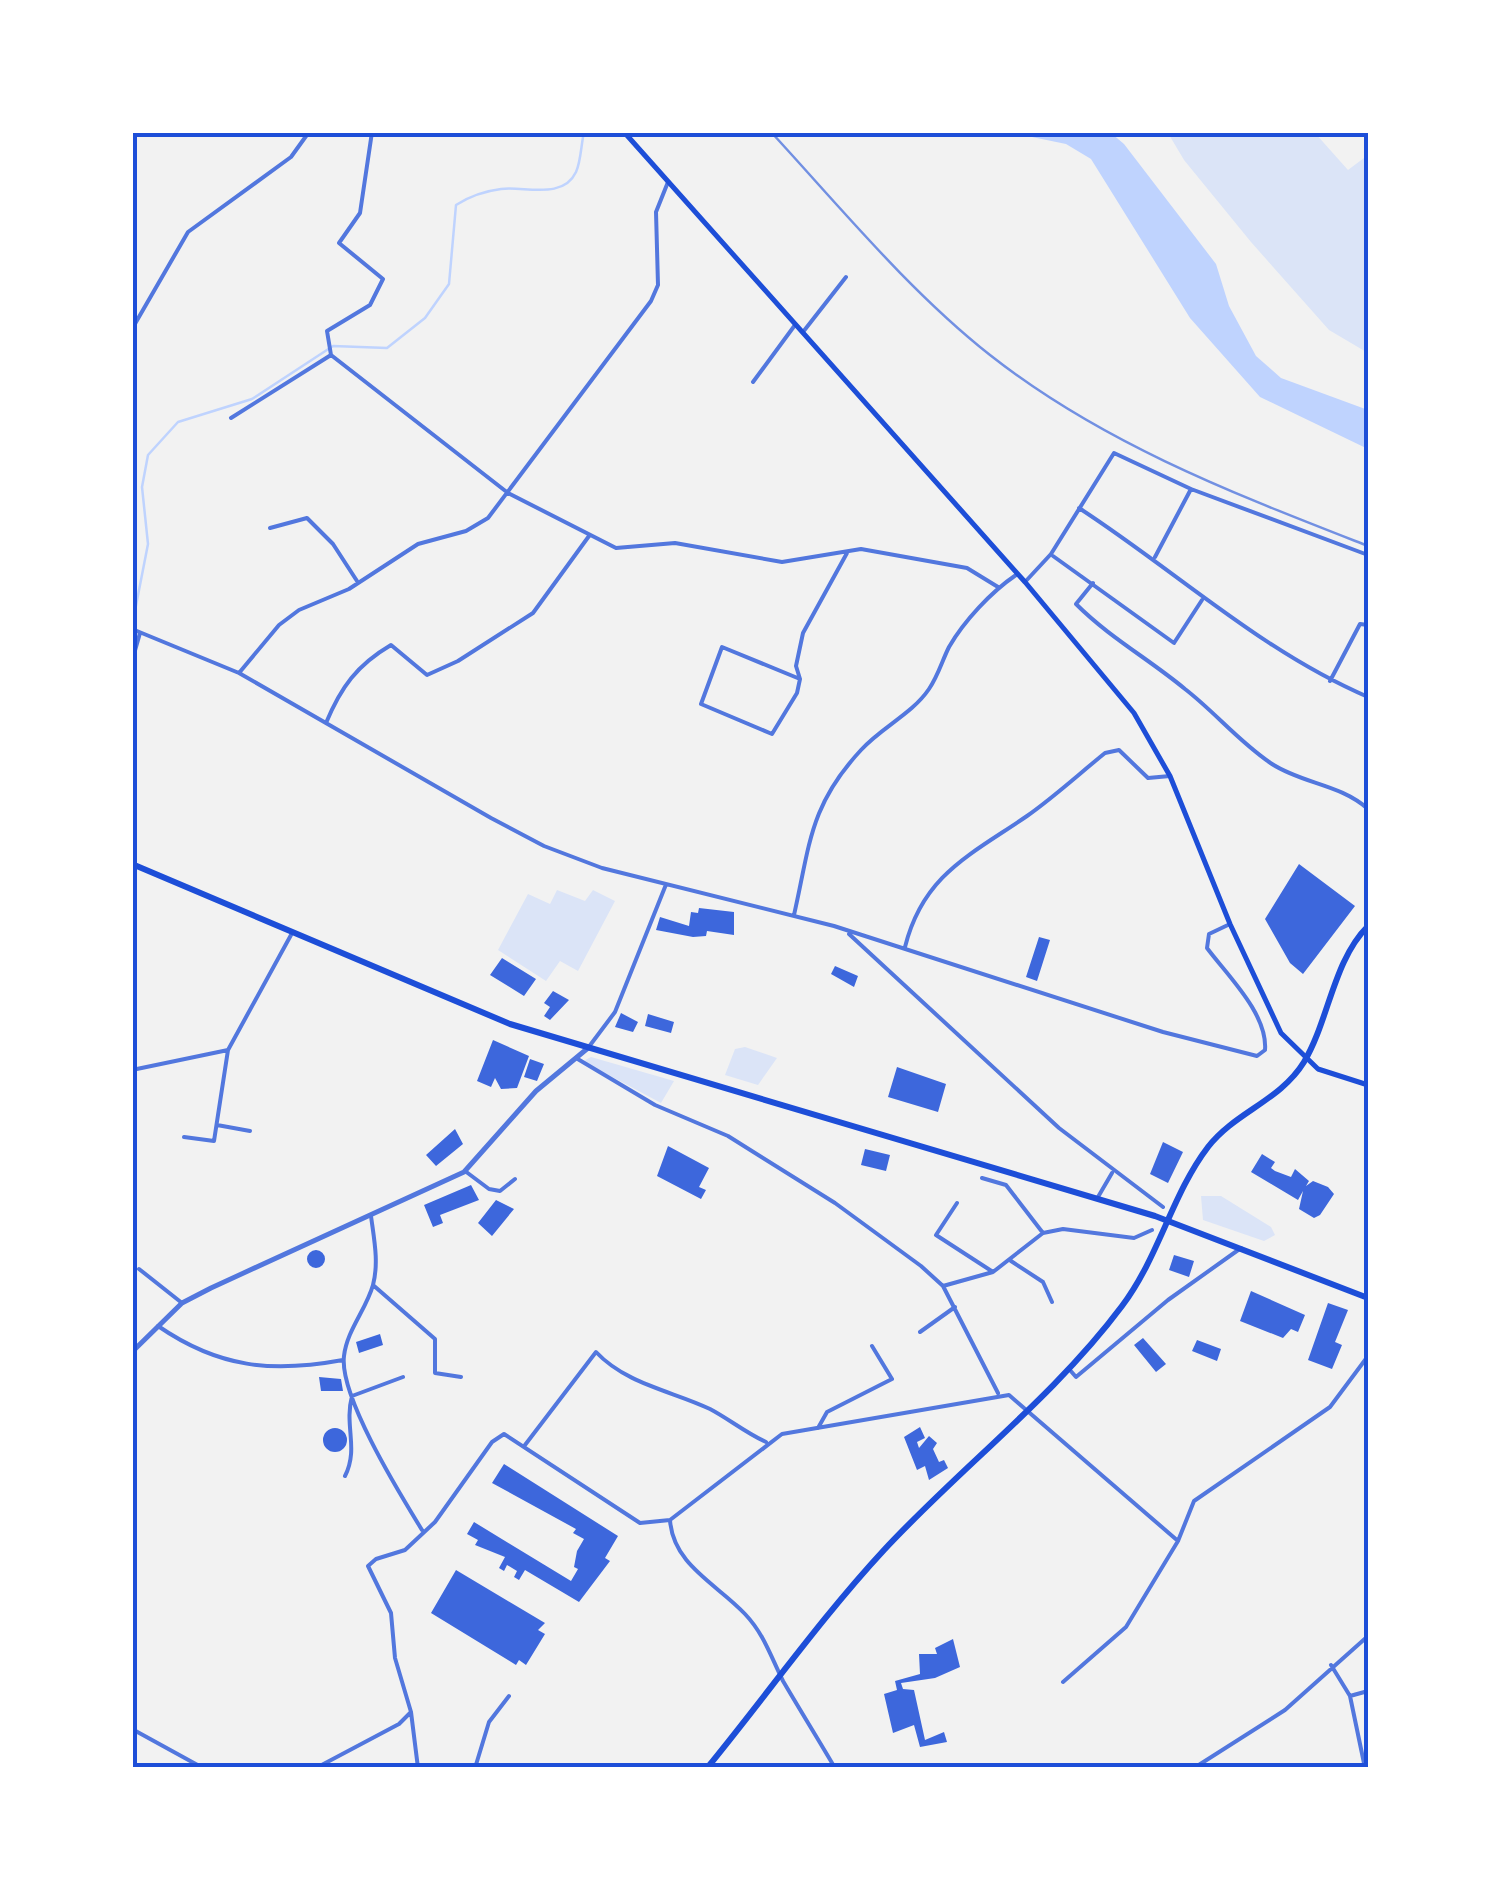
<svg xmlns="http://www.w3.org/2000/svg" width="1501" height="1900" font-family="'Fira Sans Condensed',sans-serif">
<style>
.green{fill:#dbe4f7}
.water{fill:#bfd3fe}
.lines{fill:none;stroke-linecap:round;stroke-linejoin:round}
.stream{stroke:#bfd3fe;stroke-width:2.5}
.building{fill:#3d67dc}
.minor{stroke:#5277de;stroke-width:4}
.tertiary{stroke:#5277de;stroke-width:5}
.secondary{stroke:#1d4ed8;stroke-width:5}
.primary{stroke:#1d4ed8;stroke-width:6}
.trunk{stroke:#1d4ed8;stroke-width:6}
.rail{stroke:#7290e2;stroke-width:2.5}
.neatline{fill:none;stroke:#1d4ed8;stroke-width:4}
</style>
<rect width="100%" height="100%" fill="#f2f2f2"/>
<path class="green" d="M 1168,133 L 1315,133 L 1348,170 L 1368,155 L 1368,353 L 1329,330 L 1251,242 L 1184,160 Z
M 557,890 L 585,901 L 593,890 L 615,901 L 578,971 L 560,961 L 546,981 L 498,950 L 528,894 L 550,904 Z
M 745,1047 L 777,1058 L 758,1085 L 725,1075 L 735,1049 Z
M 591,1057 L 674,1081 L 661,1103 L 588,1064 L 585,1060 Z
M 1201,1196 L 1221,1196 L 1271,1227 L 1275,1235 L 1264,1241 L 1203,1220 Z"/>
<path class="water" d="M 1032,133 L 1111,133 L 1124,144 L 1216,264 L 1229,306 L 1256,356 L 1281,378 L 1368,410 L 1368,449 L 1260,397 L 1190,318 L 1091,159 L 1066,144 L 1032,137 Z"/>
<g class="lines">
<path class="stream" d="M 132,626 L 148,544 L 142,487 L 148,455 L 178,422 L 252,399 L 333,346 L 387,348 L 425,318 L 449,284 L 456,205 C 470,196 485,191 501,189 C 525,186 563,200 576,172 C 581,161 581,145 584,132"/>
</g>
<path class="building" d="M 1299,864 L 1355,906 L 1303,974 L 1290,963 L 1265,919 Z
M 699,908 L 734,912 L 734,935 L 707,931 L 706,936 L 693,937 L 656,930 L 660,917 L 689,926 L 691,912 L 698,913 Z
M 1039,937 L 1050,940 L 1037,981 L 1026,977 Z
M 502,958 L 536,979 L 524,996 L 490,975 Z
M 835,966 L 858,976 L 854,987 L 831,974 Z
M 553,991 L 569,1000 L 550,1020 L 544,1016 L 550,1007 L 544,1003 Z
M 621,1013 L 638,1022 L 633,1032 L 615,1027 Z
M 648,1014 L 674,1022 L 671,1033 L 645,1026 Z
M 493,1040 L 529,1056 L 517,1088 L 501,1089 L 495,1078 L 491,1087 L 477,1081 Z
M 530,1059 L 544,1064 L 537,1081 L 524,1077 Z
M 897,1067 L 946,1084 L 938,1112 L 888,1097 Z
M 455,1129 L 463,1144 L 436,1166 L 426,1155 Z
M 1163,1142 L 1183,1152 L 1168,1183 L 1150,1174 Z
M 668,1146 L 709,1168 L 699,1187 L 706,1190 L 701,1199 L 657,1176 Z
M 865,1149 L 890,1155 L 886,1171 L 861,1165 Z
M 1262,1154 L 1275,1162 L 1271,1168 L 1275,1171 L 1291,1177 L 1295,1169 L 1309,1181 L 1306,1186 L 1313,1181 L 1328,1187 L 1334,1194 L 1320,1215 L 1314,1218 L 1299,1209 L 1303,1191 L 1298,1200 L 1251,1172 Z
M 471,1185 L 479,1200 L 440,1215 L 443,1223 L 433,1227 L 424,1205 Z
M 496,1200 L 514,1209 L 492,1236 L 478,1223 Z
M307 1259a9 9 0 1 1 18 0a9 9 0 1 1-18 0Z
M 1174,1255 L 1194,1261 L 1189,1277 L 1169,1270 Z
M 1251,1291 L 1305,1315 L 1298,1332 L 1291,1329 L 1283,1338 L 1240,1321 Z
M 1328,1303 L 1348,1310 L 1335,1342 L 1342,1345 L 1332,1369 L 1308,1360 Z
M 380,1334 L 383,1345 L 359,1353 L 356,1342 Z
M 1143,1338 L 1166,1364 L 1156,1372 L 1134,1345 Z
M 1197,1340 L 1221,1349 L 1217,1361 L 1192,1351 Z
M 319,1377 L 341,1379 L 343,1391 L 321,1391 Z
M 920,1427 L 925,1438 L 917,1442 L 919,1448 L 929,1436 L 937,1443 L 933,1449 L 939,1462 L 944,1460 L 948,1468 L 929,1480 L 925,1466 L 917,1470 L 904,1437 Z
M323 1440a12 12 0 1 1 24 0a12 12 0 1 1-24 0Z
M 504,1464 L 618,1536 L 605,1558 L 610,1561 L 579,1602 L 525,1570 L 519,1580 L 514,1577 L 517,1571 L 507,1565 L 504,1571 L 499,1568 L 505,1557 L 475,1545 L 478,1540 L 467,1534 L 474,1522 L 571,1581 L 578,1569 L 574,1567 L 577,1551 L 584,1539 L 573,1533 L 576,1529 L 492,1483 Z
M 456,1570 L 545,1623 L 538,1630 L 545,1634 L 526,1665 L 519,1660 L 516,1665 L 431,1613 Z
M 953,1639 L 960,1667 L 935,1678 L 901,1683 L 903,1689 L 914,1690 L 925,1740 L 944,1732 L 947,1742 L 920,1747 L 914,1725 L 893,1733 L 884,1694 L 897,1690 L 895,1681 L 920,1674 L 919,1654 L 937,1654 L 935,1648 Z"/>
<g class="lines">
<path class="minor" d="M 372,132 L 360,213 L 339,243 L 383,279 L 370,305 L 327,331 L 331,355 L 508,493 L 616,548 L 675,543 L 782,562 L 861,549 L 967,568 L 998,587
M 132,329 L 188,232 L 291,157 L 309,132
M 803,332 L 846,277
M 753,382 L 795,325
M 231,418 L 331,355
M 1191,489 L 1368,555
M 1079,508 C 1176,571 1261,651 1368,697
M 270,528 L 307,518 L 333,544 L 357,581
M 1053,556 L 1174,643 L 1202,600
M 1025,582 L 1051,554 L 1114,453 L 1191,489 L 1155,557
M 1093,583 L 1076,604 C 1110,638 1149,659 1185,689 C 1216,713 1239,742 1272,764 C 1303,784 1340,784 1368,809
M 132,629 L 239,673 L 491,818 L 544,846 L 602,868 L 834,926 L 1163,1032 L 1257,1056 L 1265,1050 C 1268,1014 1227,975 1207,948 L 1209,934 L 1230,924
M 132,661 L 140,633
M 239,673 L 279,625 L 299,610 L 349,589 L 418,544 L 466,531 L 488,518 L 651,301 L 658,285 L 656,212 L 668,182
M 800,679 L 722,647 L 701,704 L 772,734 L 797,693 L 800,679 L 796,666 L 803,633 L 847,553
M 1330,681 L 1360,624 L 1368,625
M 326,723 C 341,687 357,665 391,645 L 427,675 L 458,661 L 533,613 L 589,536
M 794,915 C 810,845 809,806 861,750 C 882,727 912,714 929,689 C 938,676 942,661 949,647 C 964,621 991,592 1016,575
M 849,934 L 1059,1128 L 1163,1207
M 905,947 C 923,875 970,855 1027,816 C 1054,797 1079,774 1105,753 L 1119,750 L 1148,778 L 1170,776
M 588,1048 L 615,1012 L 665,887
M 576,1058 L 655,1105 L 728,1136 L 835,1203 L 921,1266 L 943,1286 L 998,1393
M 132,1070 L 228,1050 L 291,935
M 217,1125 L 250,1131
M 184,1137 L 214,1141 L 228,1050
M 465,1171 L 489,1189 L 500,1191 L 515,1179
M 982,1178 L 1006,1185 L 1043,1233
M 1098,1197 L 1112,1173
M 957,1203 L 936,1235 L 993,1272
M 371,1216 C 374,1239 379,1262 373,1285 C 366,1310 347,1330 344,1356 C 339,1396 400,1494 422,1530
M 1011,1261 L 1043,1282 L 1052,1302
M 139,1269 L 182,1303
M 373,1285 L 435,1339 L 435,1373 L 461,1377
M 943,1286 L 993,1272 L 1043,1233 L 1063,1229 L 1134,1238 L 1152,1230
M 158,1326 C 219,1368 272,1373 343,1360
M 920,1332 L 955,1307
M 1069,1369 L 1076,1377 L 1168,1300 L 1241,1248
M 818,1428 L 827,1412 L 892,1379 L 872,1346
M 525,1445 L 596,1352 C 626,1384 672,1391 710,1409 C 729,1419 746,1433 766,1442
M 345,1476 C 359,1448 344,1426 352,1396 L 403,1377
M 670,1520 C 673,1565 717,1584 745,1614 C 764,1634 771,1657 783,1681 C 800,1710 818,1739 835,1768
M 1331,1665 L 1350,1696 L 1365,1768
M 1063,1682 L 1126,1627 L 1178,1541 L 1194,1501 L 1330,1407 L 1368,1356
M 1350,1696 L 1368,1691
M 132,1729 L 203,1768
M 316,1768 L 399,1724 L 411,1712
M 418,1768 L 411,1712 L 395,1658 L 391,1613 L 368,1566 L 376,1559 L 405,1550 L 435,1522 L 492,1442 L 504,1434 L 640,1523 L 670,1520 L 782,1434 L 1009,1395 L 1178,1541
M 475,1768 L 489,1722 L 509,1696
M 1194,1768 L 1285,1710 L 1368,1636"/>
<path class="tertiary" d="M 132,1352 L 182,1303 L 211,1288 L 464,1172 L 536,1091 L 588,1048"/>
<path class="secondary" d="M 624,132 L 1025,582 L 1134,713 L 1170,776 L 1230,924 L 1281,1033 L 1318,1069 L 1368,1085"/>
<path class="primary" d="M 707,1768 C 766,1696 821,1618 884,1550 C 961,1467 1054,1397 1122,1306 C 1159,1257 1172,1194 1208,1147 C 1235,1112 1280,1101 1304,1062 C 1329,1020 1333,961 1368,926"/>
<path class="trunk" d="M 132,864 L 510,1024 L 1155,1216 L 1368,1298"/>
<path class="rail" d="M 771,132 C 841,208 909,291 990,355 C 1103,444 1235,494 1368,546"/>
</g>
<rect width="1501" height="1900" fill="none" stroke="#ffffff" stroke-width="270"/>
<rect x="135" y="135" width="1231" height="1630" class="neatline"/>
</svg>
